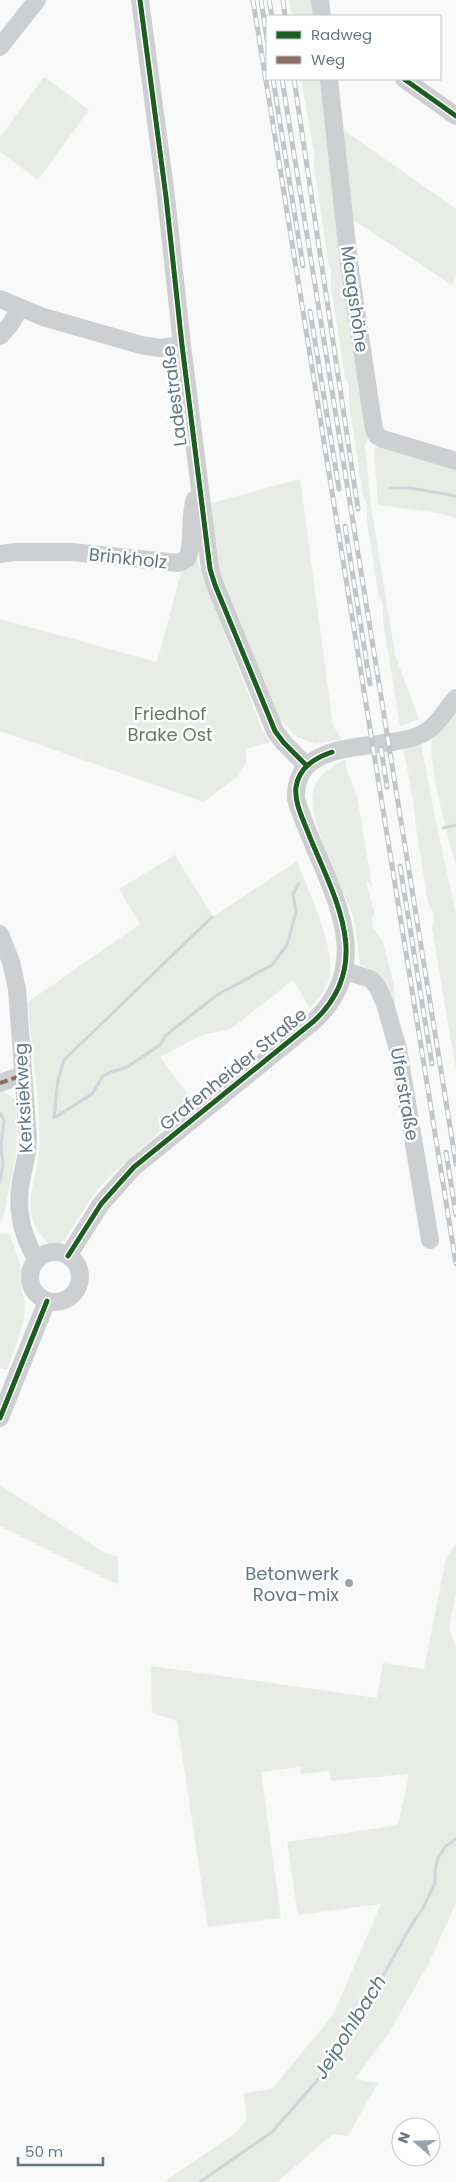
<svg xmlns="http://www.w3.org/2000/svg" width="456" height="2182" font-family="Poppins,sans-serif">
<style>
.green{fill:#e8ebe6}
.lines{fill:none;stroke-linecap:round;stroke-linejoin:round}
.stream{stroke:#ced6d9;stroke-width:3}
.minor{stroke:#cecfd0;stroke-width:18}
.rail-casing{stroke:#c3c5c6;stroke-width:5}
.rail{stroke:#fff;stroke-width:3;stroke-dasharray:9;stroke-linecap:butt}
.quiet{stroke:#8d6e63;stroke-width:4;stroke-dasharray:8 4;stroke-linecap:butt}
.cycleway-casing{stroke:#fff;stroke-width:8}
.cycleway{stroke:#1b5e20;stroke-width:5}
.poi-dot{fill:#99a4ac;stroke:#fff;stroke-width:2}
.labels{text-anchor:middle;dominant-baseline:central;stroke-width:5;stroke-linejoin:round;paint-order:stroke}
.street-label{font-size:18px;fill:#657683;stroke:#fff}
.park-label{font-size:18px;fill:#687a64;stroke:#fff}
.poi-label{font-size:18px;fill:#657683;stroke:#fff;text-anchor:end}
.water-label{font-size:19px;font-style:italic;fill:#60757c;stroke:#fff}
</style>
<rect width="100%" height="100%" fill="#f9f9f9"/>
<path class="green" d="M 289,0 L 313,0 L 315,16 L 292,16 Z
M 44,77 L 89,110 L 38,180 L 0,152 L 0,137 Z
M 301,79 L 322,79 L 368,437 L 365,446 L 371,506 L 395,655 L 419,719 L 400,726 L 383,621 L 383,605 L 379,597 L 367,522 L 367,505 L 363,496 L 349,403 L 349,386 L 345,377 L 331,287 L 331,269 L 328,261 L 314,166 L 315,158 Z
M 341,128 L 456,209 L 456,277 L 452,285 L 350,218 Z
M 378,444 L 456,466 L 456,518 L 439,513 L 378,505 L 374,451 Z
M 300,479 L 333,726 L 342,739 L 315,744 L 297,737 L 277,716 L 218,572 L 208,504 Z
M 191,491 L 197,555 L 201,574 L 262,729 L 270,742 L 246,749 L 246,762 L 239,775 L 204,802 L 0,731 L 0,619 L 157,662 L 183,565 L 185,501 Z
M 456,712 L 456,866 C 450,844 425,756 433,738 C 437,728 448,720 456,712 Z
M 421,744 L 437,827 L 456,914 L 456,1070 L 432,928 C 435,918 434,912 428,903 L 415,821 C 417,816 405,758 403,747 Z
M 345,759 L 347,771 L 357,796 L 372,886 L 366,880 L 374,912 L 372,920 L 373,928 L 383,942 L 394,985 L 395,1003 L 381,986 L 376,971 L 360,965 L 355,925 L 351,910 C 340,883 305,814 314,788 C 318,774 333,767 345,759 Z
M 175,855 L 213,917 L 297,861 C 308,892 337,948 329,979 C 326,989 317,1000 310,1008 L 293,980 L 231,1029 L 202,1035 L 160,1057 L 194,1102 L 113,1173 L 96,1191 L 65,1239 L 58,1245 L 51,1245 C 41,1238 33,1224 31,1213 C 28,1192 38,1173 39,1152 C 41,1104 31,1051 28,1002 L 140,924 L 119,889 Z
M 0,1091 L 8,1094 L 15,1100 L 17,1123 L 16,1156 L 3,1218 L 0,1223 Z
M 6,1233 L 10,1234 L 20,1264 L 21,1283 L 25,1303 L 24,1319 L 18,1339 L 7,1370 L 0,1368 L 0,1234 Z
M 0,1485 L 105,1553 L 118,1557 L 118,1585 L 0,1526 Z
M 456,1543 L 456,1593 L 449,1628 L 456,1648 L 456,1903 L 429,1963 L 390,2031 L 355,2079 L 378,2083 L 348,2136 L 333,2134 L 277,2182 L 164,2182 L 237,2132 L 247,2119 L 244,2093 L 272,2089 L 333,2015 L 381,1904 L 298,1915 L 287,1842 L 398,1825 L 409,1774 L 331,1781 L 329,1771 L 301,1774 L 300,1767 L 261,1772 L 281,1918 L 208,1927 L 177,1721 L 152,1713 L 151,1666 L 377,1698 L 383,1663 L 424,1669 L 446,1558 Z"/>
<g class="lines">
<path class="stream" d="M 390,488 L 411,488 L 456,496
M 443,828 L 456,825
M 0,1113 L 4,1120 L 1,1148 L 3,1164 L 0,1182
M 54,1118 L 92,1094 L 103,1076 L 111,1072 L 127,1067 L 160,1045 L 166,1035 L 217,995 L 272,965 L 287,945 L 296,912 L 293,894 L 299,883
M 54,1118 L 58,1080 L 64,1060 L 212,917
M 200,2182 L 272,2132 L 322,2075 L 364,2010 L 412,1924 L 423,1908 L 435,1883 L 435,1870 L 438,1858 L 445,1847 L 456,1839"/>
<path class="minor" d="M 140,0 L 166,197 L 182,345 L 210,569 L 215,585 L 275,731 L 284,743 L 307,766
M 320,0 L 322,16
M 0,47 L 37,0
M 329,79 L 349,263 L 374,429 L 377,436 L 383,439 L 456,461
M 404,79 L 456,116
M 0,299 L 43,317 L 141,345 L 160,348 L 182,345
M 0,336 L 10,325 L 20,308
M 0,554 L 15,552 L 72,552 L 178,563 L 187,559 C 195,540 188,519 195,499
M 0,934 L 11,962 L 17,989 L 28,1138 C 28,1154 24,1166 21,1181 C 16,1209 22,1236 37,1260
M 345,971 L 371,979 L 378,988 L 385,1004 L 398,1049 L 430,1240
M 0,1083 L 23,1075
M30 1277a25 25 0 1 1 50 0a25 25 0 1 1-50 0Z
M 68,1256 L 101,1204 L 134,1167 L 314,1021 C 385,955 318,873 296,799 C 293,734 383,753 422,734 C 437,727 446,709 456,698
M 0,1418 L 47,1301"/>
<defs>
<path id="rail" d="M 253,0 L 456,1264
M 261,0 L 267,40
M 269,0 L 272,16
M 283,0 L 285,16
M 273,79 L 303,266
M 282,79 L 456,1164
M 294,79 L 358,509
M 310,311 L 339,489
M 345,526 L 370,684
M 381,748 L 387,787
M 400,866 L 432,1064
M 446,1152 L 456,1215"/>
</defs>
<use href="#rail" class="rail-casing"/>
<use href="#rail" class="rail"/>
<path class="quiet" d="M 0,1083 L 23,1075"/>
<defs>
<path id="cycleway" d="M 140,0 L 166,197 L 182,345 L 210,569 L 215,585 L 275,731 L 284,743 L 307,766
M 404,79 L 456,116
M 68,1256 L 101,1204 L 134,1167 L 314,1021 C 375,964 335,899 309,835 C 304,821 294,803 296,787 C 299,767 315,758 332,752
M 0,1418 L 47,1301"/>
</defs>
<use href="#cycleway" class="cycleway-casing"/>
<use href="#cycleway" class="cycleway"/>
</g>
<circle class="poi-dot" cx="349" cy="1583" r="5"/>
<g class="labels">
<g class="street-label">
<text transform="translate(355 299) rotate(82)">Maagshöhe</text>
<text transform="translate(174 396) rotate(-97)">Ladestraße</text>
<text transform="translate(128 558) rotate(6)">Brinkholz</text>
<text transform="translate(233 1069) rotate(-39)">Grafenheider Straße</text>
<text transform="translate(405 1094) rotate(80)">Uferstraße</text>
<text transform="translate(23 1098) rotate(-93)">Kerksiekweg</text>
</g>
<g class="park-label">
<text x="170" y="713">Friedhof<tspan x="170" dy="21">Brake Ost</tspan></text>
</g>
<g class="poi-label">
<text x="339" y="1573">Betonwerk<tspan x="339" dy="21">Rova-mix</tspan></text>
</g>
<g class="water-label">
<text transform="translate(350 2027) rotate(-58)">Jeipohlbach</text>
</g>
</g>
<rect x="266" y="15" width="175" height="65" fill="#ffffff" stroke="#c1c8cd"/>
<rect x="276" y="31" width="25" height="8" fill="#1b5e20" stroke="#c1c8cd"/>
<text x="311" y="40" font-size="15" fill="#657683">Radweg</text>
<rect x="276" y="56" width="25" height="8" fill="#8d6e63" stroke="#c1c8cd"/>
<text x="311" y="65" font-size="15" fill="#657683">Weg</text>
<g transform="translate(416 2142) rotate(290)"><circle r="24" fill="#ffffff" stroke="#c1c8cd"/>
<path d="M0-4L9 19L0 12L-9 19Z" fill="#99a4ac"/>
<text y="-8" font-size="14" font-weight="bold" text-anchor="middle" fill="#657683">N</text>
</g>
<path d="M18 2157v8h85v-8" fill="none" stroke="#657683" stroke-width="2.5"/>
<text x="25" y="2157" font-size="15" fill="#657683" stroke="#ffffff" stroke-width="4" paint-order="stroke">50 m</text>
</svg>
